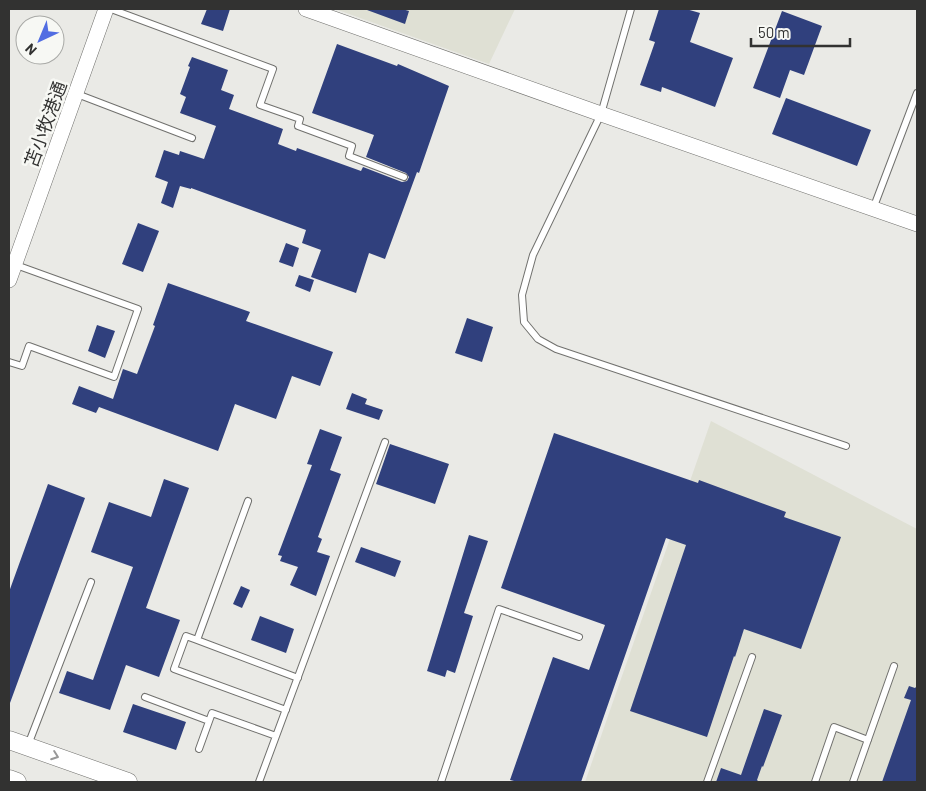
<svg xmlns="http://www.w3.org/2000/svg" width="926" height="791" font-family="Barlow,'Noto Sans JP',sans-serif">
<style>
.built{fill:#dfe0d4}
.building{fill:#30407d}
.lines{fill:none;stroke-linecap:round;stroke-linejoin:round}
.service-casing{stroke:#71716e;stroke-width:8}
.tertiary-casing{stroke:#71716e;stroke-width:16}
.secondary-casing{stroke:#71716e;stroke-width:19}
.service{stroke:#fff;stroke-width:6}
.tertiary{stroke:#fff;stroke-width:15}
.secondary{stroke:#fff;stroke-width:18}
.oneway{stroke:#989898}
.labels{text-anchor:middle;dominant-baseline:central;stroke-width:5;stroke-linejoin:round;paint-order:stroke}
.street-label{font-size:18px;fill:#323231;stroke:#f7f8f4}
</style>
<rect width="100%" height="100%" fill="#eaeae6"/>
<path class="built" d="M 335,9 L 515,9 L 489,64 Z
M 711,421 L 917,529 L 917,782 L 585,782 Z"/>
<path class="building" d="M 207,9 L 230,9 L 223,31 L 201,24 Z
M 367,9 L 402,9 L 409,11 L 405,24 L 367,10 Z
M 659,9 L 686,9 L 700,13 L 690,42 L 733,58 L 715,107 L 662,87 L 661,92 L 640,85 L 655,42 L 649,40 Z
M 782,11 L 822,26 L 804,75 L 790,70 L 780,98 L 753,88 Z
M 337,44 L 397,66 L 398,64 L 449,86 L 419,173 L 417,172 L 385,259 L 369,253 L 356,293 L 311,277 L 321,250 L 302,243 L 306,230 L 191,188 L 191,189 L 180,186 L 173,208 L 161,203 L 168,182 L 155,177 L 164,150 L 179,155 L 180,151 L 204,159 L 216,126 L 180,113 L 186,97 L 180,94 L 190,67 L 188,66 L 192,57 L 228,70 L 221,90 L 234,95 L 229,109 L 283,129 L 278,144 L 296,151 L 297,148 L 361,171 L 363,167 L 402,182 L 407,181 L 409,177 L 406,173 L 366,157 L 374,135 L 312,113 Z
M 786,98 L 871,130 L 857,166 L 772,134 Z
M 138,223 L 159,231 L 143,272 L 122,264 Z
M 286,243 L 299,248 L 293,267 L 279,262 Z
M 299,275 L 314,280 L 310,292 L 295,286 Z
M 168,283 L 250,312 L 246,321 L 333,352 L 320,386 L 292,376 L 276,419 L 235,404 L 218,451 L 99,407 L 96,413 L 72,404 L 79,386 L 113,399 L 123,369 L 137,374 L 155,326 L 153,325 Z
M 467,318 L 493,327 L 482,362 L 455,353 Z
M 97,325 L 115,331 L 105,358 L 88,351 Z
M 352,393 L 367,399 L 365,404 L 383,410 L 379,420 L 346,409 Z
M 320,429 L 342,437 L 330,470 L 341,474 L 318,537 L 322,539 L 317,552 L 330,556 L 316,596 L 290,585 L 298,567 L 280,561 L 282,556 L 278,555 L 312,465 L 307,464 Z
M 554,433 L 698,483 L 699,480 L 786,512 L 784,517 L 841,537 L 801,649 L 744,629 L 735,657 L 734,656 L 707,737 L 630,711 L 686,545 L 666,538 L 581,782 L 518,782 L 510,780 L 553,657 L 589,670 L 605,625 L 501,588 Z
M 390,444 L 449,464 L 435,504 L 376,484 Z
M 164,479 L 189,488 L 146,608 L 180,620 L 159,677 L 126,665 L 110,710 L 59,693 L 67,671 L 93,680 L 133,567 L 91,552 L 109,502 L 151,517 Z
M 48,484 L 85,498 L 10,703 L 9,703 L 9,592 Z
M 469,535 L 488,541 L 464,613 L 473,616 L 455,673 L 447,670 L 445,677 L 427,671 Z
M 361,547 L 401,561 L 395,577 L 355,562 Z
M 241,586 L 250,590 L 242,608 L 233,604 Z
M 260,616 L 294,629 L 286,653 L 251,640 Z
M 909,686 L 915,688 L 916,687 L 917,687 L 917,782 L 882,782 L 911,700 L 904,698 Z
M 133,704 L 186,722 L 176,750 L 123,732 Z
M 764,709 L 782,715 L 763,767 L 762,766 L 757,780 L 758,781 L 758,782 L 716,782 L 721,768 L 741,775 Z"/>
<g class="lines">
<defs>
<path id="service" d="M 111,9 L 273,69 L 260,105 L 300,119 L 298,126 L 352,146 L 349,156 L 404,177
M 631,9 L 601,114 L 533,255 L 522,295 L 524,322 L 538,339 L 556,349 L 846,446
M 77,94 L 192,138
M 873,209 L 917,93
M 9,362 L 22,366 L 29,346 L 114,377 L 138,309 L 16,265
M 248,501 L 197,640 L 298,678
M 197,640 L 186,636 L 174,669 L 286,710
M 145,697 L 209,721
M 28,745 L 91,582
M 199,749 L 212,713 L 276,736
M 259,782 L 385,442
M 441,782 L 499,609 L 579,637
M 707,782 L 752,657
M 815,782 L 834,727 L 868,740
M 853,782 L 894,666"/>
<path id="tertiary" d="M 306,9 L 601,114 L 917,224
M 9,280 L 106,9"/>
<path id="secondary" d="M 9,740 L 128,782
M 9,779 L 17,782"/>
</defs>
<use href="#service" class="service-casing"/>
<use href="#tertiary" class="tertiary-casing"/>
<use href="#secondary" class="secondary-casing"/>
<use href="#service" class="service"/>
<use href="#tertiary" class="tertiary"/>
<use href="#secondary" class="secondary"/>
</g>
<defs><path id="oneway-chevron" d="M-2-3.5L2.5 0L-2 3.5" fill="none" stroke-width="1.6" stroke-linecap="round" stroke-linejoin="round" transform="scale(1.25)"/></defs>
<use class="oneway" href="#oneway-chevron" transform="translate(55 756) rotate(20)"/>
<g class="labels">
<g class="street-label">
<text transform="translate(45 124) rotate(-70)">苫小牧港通</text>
</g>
</g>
<rect width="926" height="791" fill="none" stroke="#323231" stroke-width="20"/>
<g transform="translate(40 40) rotate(224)"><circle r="24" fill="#f7f8f4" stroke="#a8a9a6"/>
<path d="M0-4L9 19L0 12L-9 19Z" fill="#516de2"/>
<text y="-8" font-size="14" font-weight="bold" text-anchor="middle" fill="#323231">N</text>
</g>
<path d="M751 38v8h99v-8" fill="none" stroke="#323231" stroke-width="2.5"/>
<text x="758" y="38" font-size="15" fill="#323231" stroke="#f7f8f4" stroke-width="4" paint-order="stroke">50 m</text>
</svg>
